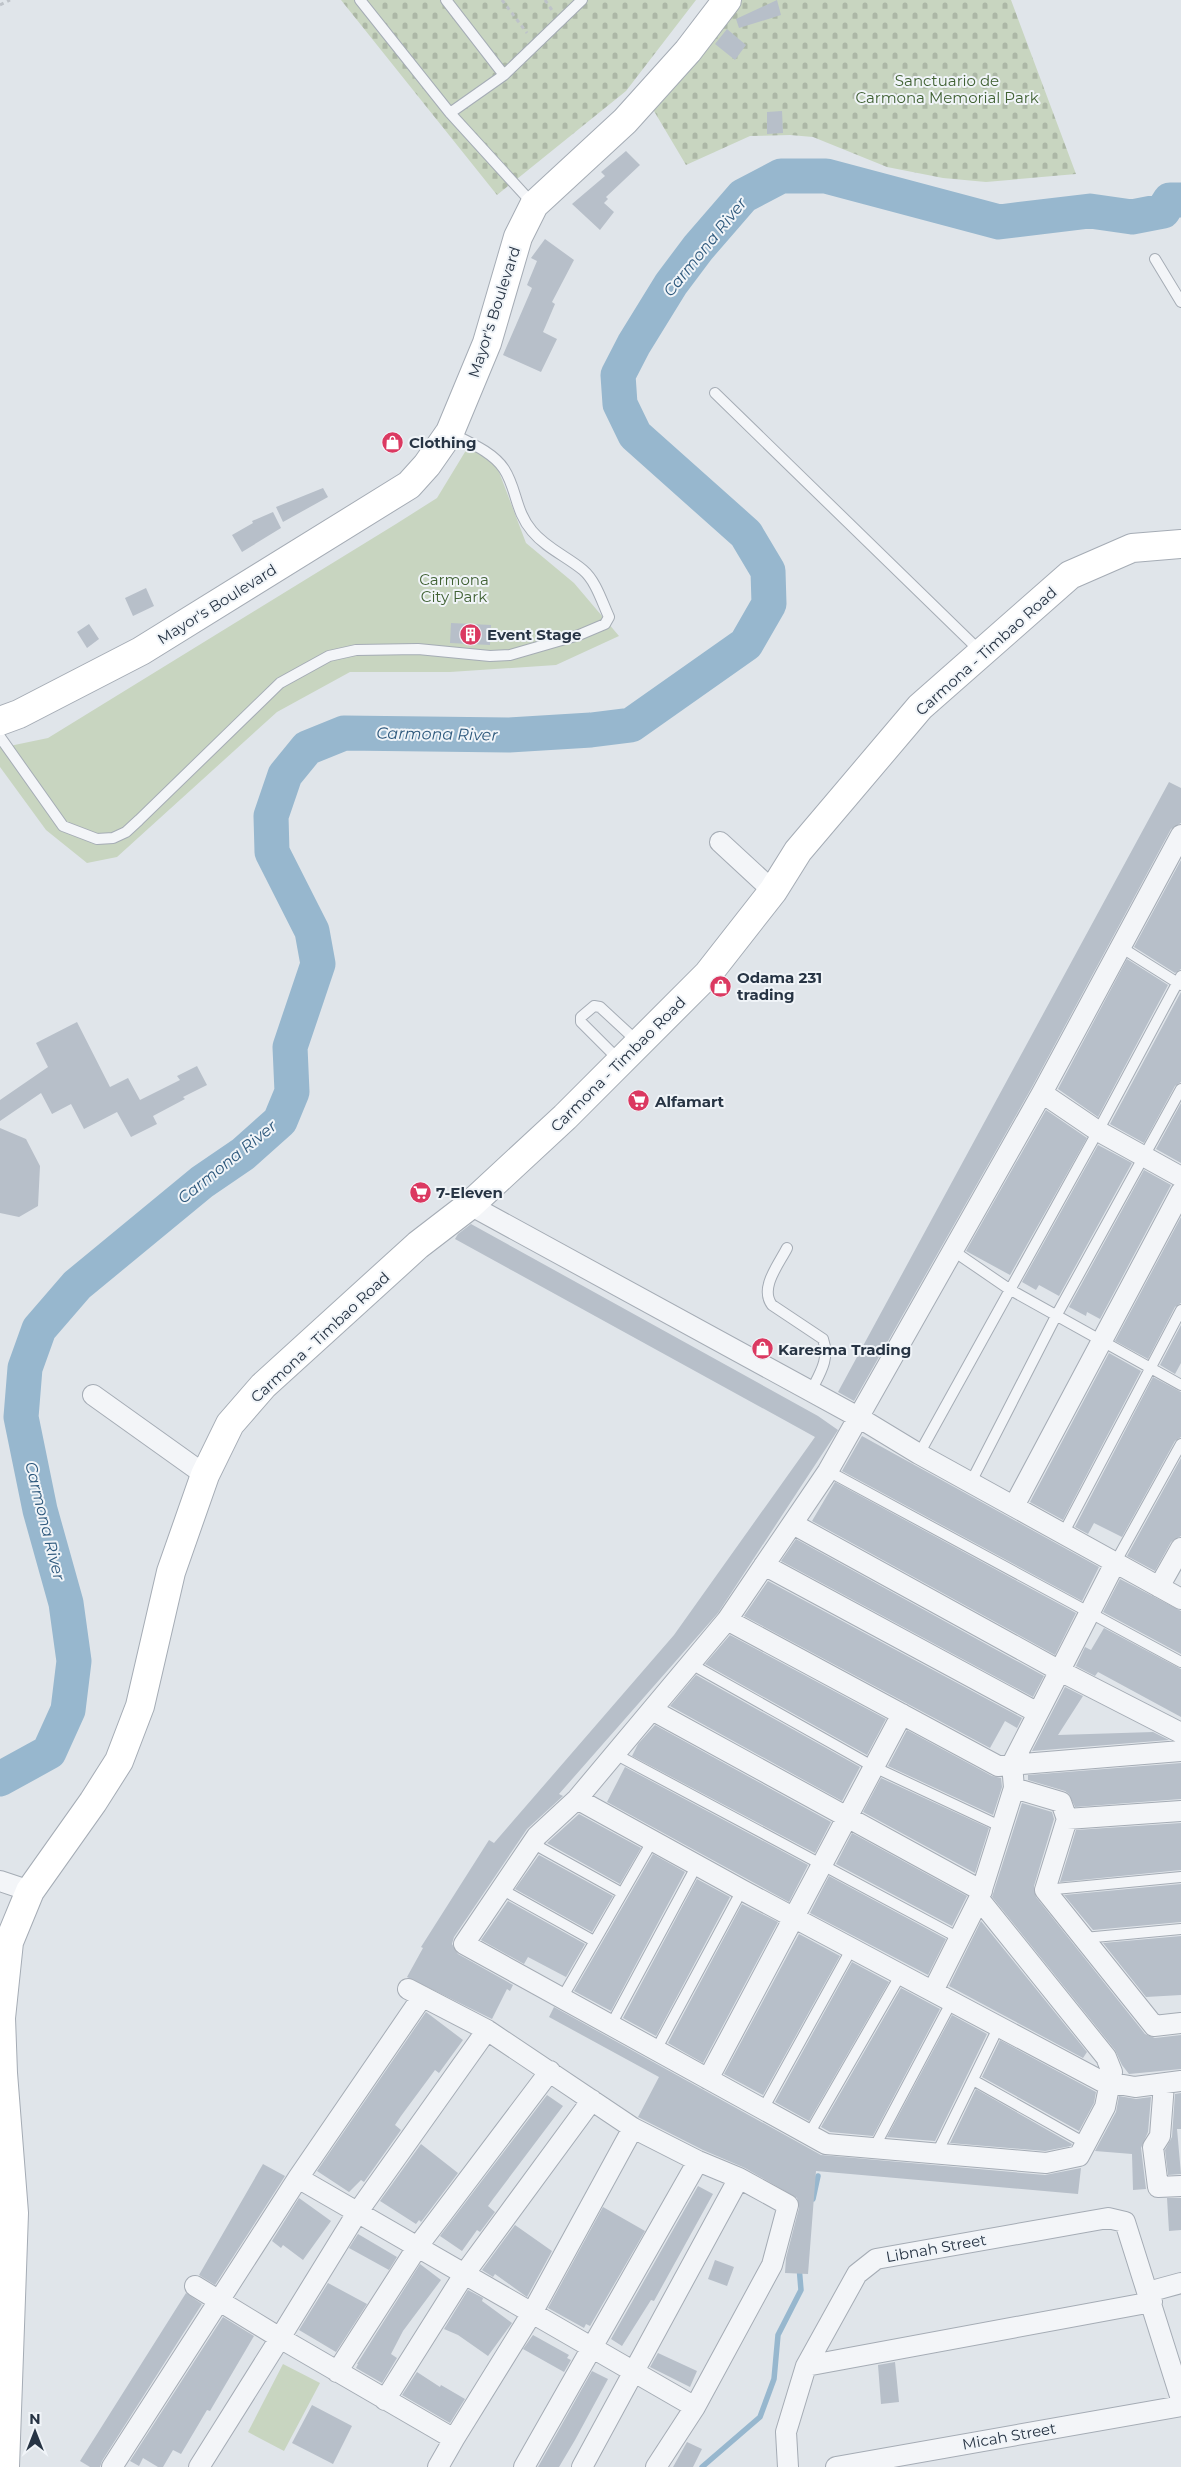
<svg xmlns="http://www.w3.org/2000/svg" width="1181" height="2467" font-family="Montserrat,sans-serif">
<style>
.green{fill:#c8d5c0}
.cemetery{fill:url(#cemetery-stones)}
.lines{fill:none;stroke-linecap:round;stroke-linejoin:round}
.stream{stroke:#97b7ce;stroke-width:5.5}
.river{stroke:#97b7ce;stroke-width:35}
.building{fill:#b7bfc9}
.lane-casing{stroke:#a5acb5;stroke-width:12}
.street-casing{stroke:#a5acb5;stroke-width:22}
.secondary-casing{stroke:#a5acb5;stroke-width:30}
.path{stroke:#bec3c9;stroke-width:3;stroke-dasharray:4 4;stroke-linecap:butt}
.lane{stroke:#f3f5f8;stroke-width:10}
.street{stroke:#f3f5f8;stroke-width:20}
.secondary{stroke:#fff;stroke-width:28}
.labels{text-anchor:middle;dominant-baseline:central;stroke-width:4;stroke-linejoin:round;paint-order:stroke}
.park-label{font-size:15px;fill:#406133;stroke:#f0f4f8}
.street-label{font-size:15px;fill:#273444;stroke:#f0f4f8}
.poi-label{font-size:15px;font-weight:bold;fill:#273444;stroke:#f0f4f8;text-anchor:start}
.water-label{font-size:16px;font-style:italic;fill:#2d587c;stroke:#f0f4f8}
</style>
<defs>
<pattern id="cemetery-stones" width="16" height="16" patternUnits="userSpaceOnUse" patternTransform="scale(1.25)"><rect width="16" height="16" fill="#c8d5c0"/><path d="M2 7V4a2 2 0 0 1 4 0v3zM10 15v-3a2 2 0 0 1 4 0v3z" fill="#acb7a6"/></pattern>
</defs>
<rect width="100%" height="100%" fill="#e0e5ea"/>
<path class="green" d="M 468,447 L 496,464 L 526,543 L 574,583 L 619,636 L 556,665 L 450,672 L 350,672 L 277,712 L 117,857 L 87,863 L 46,830 L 0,767 L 0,748 L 48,738 L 396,524 L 437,498 Z
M 283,2364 L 320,2383 L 284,2451 L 248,2432 Z"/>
<path class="cemetery" d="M 341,0 L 696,0 L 626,91 L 497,195 Z
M 740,0 L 1011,0 L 1076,174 L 986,182 L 943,178 L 887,167 L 813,137 L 790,135 L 750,136 L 686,165 L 651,106 Z"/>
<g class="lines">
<path class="stream" d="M 813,2199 L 818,2176
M 702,2467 L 760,2417 L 774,2379 L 778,2335 L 801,2290 L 799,2266"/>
<path class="river" d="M 0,1779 L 49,1752 L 68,1710 L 74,1661 L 66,1603 L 40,1510 L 21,1417 L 25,1368 L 39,1329 L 77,1285 L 202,1182 L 243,1154 L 280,1121 L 292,1092 L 290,1047 L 318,964 L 312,931 L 272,852 L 271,816 L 285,775 L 307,748 L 344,733 L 509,735 L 591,730 L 631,725 L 746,644 L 769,604 L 768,571 L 746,534 L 635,435 L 620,404 L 618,375 L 634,344 L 671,284 L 698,248 L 743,196 L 781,176 L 826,176 L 999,222 L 1090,211 L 1132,217 L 1163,211 L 1170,200 L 1181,200"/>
</g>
<path class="building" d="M 777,0 L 781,15 L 739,28 L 736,19 Z
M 727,29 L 746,45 L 735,60 L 715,44 Z
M 782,111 L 783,133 L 767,134 L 767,112 Z
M 626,151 L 640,165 L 606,197 L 608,199 L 604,203 L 614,212 L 600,230 L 572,204 L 605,176 L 601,172 Z
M 545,239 L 574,260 L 552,302 L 555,304 L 543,332 L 557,339 L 541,372 L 503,355 L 532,288 L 527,285 L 537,261 L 531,258 Z
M 323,488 L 328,497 L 283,522 L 276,507 Z
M 273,512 L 281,528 L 242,552 L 232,535 L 253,523 L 252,521 Z
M 146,588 L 154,606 L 133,616 L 125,598 Z
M 451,623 L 491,625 L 490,645 L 450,643 Z
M 89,624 L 99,639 L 87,648 L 77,632 Z
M 1169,782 L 1181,788 L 1181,823 L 1171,829 L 1032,1087 L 854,1401 L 838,1392 Z
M 1181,860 L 1181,969 L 1175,973 L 1134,947 Z
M 1127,959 L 1168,985 L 1098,1117 L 1058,1089 Z
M 1181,992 L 1181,1082 L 1175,1086 L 1144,1143 L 1110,1124 Z
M 77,1022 L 110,1087 L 128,1078 L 140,1100 L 180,1080 L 177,1076 L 197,1066 L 207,1085 L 183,1097 L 185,1099 L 153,1116 L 157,1124 L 131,1137 L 117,1112 L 84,1129 L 71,1104 L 52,1114 L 41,1093 L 0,1121 L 0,1100 L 48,1067 L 36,1043 Z
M 1181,1103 L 1181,1163 L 1156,1149 Z
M 1046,1110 L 1087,1138 L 1010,1275 L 966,1251 Z
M 0,1128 L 26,1139 L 40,1166 L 38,1206 L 19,1217 L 0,1213 Z
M 1098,1145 L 1132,1163 L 1059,1296 L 1039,1285 L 1036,1290 L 1022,1282 Z
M 1144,1170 L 1171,1185 L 1100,1319 L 1087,1312 L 1086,1316 L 1069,1307 Z
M 1181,1217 L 1181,1303 L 1175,1307 L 1148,1359 L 1115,1341 Z
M 471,1224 L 818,1416 L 838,1430 L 718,1613 L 559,1794 L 563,1796 L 527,1829 L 454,1937 L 452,1944 L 458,1954 L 513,1985 L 510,1991 L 507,1989 L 492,2019 L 407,1977 L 423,1948 L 421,1947 L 489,1840 L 494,1843 L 674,1635 L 815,1437 L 455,1239 L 458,1234 Z
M 1181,1325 L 1181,1363 L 1175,1374 L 1160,1365 Z
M 1109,1353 L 1141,1371 L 1063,1520 L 1030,1502 Z
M 1153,1377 L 1181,1392 L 1181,1437 L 1175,1441 L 1122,1537 L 1094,1523 L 1088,1534 L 1075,1527 Z
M 862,1436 L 1099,1567 L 1082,1601 L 842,1471 Z
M 1181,1458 L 1181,1536 L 1171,1542 L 1155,1571 L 1127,1556 Z
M 835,1482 L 1076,1613 L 1055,1655 L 812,1521 Z
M 796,1539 L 1044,1676 L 1033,1697 L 781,1561 Z
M 1120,1579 L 1181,1611 L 1181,1654 L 1103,1612 Z
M 768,1581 L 1022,1718 L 1017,1728 L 1005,1721 L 990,1748 L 744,1616 Z
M 1104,1628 L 1181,1669 L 1181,1717 L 1098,1672 L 1095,1676 L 1076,1666 L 1085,1647 L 1091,1650 Z
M 730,1635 L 886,1719 L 867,1755 L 705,1664 Z
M 696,1675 L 860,1767 L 842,1801 L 670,1706 Z
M 1065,1687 L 1083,1696 L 1058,1735 L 1153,1732 L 1169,1740 L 1032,1751 Z
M 655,1725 L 831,1822 L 815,1853 L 632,1756 L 638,1744 Z
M 907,1730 L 992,1776 L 1001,1778 L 1002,1787 L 993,1815 L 888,1766 Z
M 1181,1763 L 1181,1799 L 1075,1807 L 1069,1794 L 1065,1791 L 1028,1780 L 1028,1775 Z
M 625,1767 L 808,1865 L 789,1902 L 607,1802 Z
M 881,1778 L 989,1828 L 975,1873 L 863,1812 Z
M 1022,1803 L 1052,1812 L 1054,1819 L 1034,1886 L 1036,1897 L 1145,2034 L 1155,2038 L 1181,2035 L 1181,2069 L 1129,2074 L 1122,2065 L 1115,2050 L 992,1897 Z
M 579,1814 L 641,1848 L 620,1884 L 547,1843 Z
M 1181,1823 L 1181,1870 L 1060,1882 L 1076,1830 Z
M 852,1833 L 967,1896 L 952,1926 L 836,1864 Z
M 653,1854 L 685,1872 L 611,2011 L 574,1991 Z
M 539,1855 L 613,1896 L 592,1932 L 515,1889 Z
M 829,1876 L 946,1939 L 928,1975 L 810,1913 Z
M 697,1879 L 730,1897 L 656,2036 L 623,2018 Z
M 1181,1884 L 1181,1922 L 1093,1930 L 1064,1895 Z
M 508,1901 L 585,1944 L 566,1977 L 528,1957 L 524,1964 L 481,1940 Z
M 742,1904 L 778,1922 L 703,2063 L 668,2043 Z
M 981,1921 L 1087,2052 L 1083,2058 L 949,1986 Z
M 799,1934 L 840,1956 L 763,2095 L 724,2074 Z
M 1181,1936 L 1181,1995 L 1146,1997 L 1103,1943 Z
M 852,1962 L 889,1982 L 809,2121 L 775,2102 Z
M 901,1988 L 940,2009 L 873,2136 L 830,2132 L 821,2127 Z
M 554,2007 L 821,2155 L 1045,2175 L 1081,2168 L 1078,2194 L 816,2171 L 808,2274 L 785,2273 L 786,2258 L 799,2208 L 797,2198 L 745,2168 L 703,2150 L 638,2117 L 659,2077 L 549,2017 Z
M 426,2012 L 463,2040 L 439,2073 L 435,2070 L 401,2116 L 395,2125 L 401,2130 L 364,2182 L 361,2180 L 349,2192 L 317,2171 Z
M 952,2015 L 987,2034 L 935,2141 L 887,2137 Z
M 1000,2040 L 1096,2092 L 1094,2103 L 1079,2131 L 982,2077 Z
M 976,2089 L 1072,2144 L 1071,2146 L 1045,2151 L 950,2143 Z
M 1181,2093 L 1181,2129 L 1177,2129 L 1181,2174 L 1168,2175 L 1165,2150 L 1172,2137 L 1175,2094 Z
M 547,2095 L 563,2106 L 493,2199 L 488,2206 L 495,2212 L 480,2232 L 477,2230 L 462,2251 L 440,2236 Z
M 1119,2096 L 1136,2099 L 1151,2097 L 1148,2132 L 1141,2148 L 1146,2189 L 1133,2190 L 1132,2154 L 1095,2151 L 1116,2112 Z
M 421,2144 L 458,2173 L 421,2222 L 419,2220 L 416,2224 L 380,2201 Z
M 263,2164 L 285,2176 L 215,2285 L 199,2275 Z
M 698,2186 L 713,2194 L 654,2301 L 651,2300 L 622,2346 L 611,2339 Z
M 299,2198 L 331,2221 L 303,2260 L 283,2245 L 281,2248 L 272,2241 Z
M 1167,2198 L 1181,2198 L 1181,2230 L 1169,2231 Z
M 603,2207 L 645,2231 L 590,2326 L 586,2324 L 584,2328 L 548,2308 Z
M 515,2225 L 552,2251 L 527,2297 L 495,2274 L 493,2277 L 482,2270 Z
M 358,2234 L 397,2257 L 389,2270 L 349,2248 Z
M 715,2260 L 734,2267 L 727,2286 L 708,2279 Z
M 420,2264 L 441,2280 L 403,2331 L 391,2354 L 397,2358 L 382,2383 L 356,2368 L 358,2364 L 357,2364 Z
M 328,2283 L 367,2304 L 336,2352 L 299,2330 Z
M 468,2290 L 483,2298 L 482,2301 L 512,2323 L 488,2356 L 458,2335 L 444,2329 Z
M 186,2293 L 202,2304 L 102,2461 L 100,2467 L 90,2467 L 80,2461 Z
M 223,2317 L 254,2336 L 210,2411 L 207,2410 L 181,2454 L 173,2450 L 163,2467 L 158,2467 L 143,2458 L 139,2466 L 130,2461 Z
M 533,2335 L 569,2355 L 567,2358 L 571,2360 L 564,2372 L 523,2349 Z
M 658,2353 L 697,2371 L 690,2387 L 650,2367 Z
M 895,2362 L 899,2402 L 881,2404 L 878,2365 Z
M 592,2371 L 608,2379 L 575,2440 L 559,2467 L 538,2467 Z
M 417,2372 L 440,2387 L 441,2385 L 465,2399 L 450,2423 L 402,2395 Z
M 312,2405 L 352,2426 L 333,2464 L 292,2443 Z
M 687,2442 L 702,2449 L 693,2467 L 673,2467 Z"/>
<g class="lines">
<defs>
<path id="lane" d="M 360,0 L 450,113 L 533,204
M 446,0 L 504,75
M 450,113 L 504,75 L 582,0
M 1155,259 L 1181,302
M 715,393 L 980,651
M 0,737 L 63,826 L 97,839 L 113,838 L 126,832 L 139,820 L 280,683 L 329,656 L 356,650 L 418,649 L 490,656 L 510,655 L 579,635 L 605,624 L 609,617 C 602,602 596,581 583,570 C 566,556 546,548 532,531 C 515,511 517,489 504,469 C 493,452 468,442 451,433
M 1119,946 L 1181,985
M 619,1060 L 581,1022 L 581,1017 L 594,1006 L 600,1007 L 639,1043
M 787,1248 C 779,1264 759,1288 772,1305 L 823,1339 C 830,1359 820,1373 811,1391
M 952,1250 L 1009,1289 L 1181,1385
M 919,1454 L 1098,1131 L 1181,976
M 828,1471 L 1181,1662
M 971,1482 L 1056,1316 L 1181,1089
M 1063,1534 L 1181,1310
M 1115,1563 L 1181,1444
M 691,1664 L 874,1767 L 1002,1827
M 615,1754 L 959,1938
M 532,1843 L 622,1893
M 501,1889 L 594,1941
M 1045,1890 L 1181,1877
M 1084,1938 L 1181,1929
M 562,1998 L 653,1840
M 611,2025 L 697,1865
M 656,2050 L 742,1890
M 973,2080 L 1085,2143
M 763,2109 L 852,1948
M 809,2134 L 901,1974
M 874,2148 L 952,2001
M 937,2153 L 999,2026"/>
<path id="street" d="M 720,842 L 773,891
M 1042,1093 L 1098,1131 L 1181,1177
M 470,1205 L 858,1417 L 919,1454 L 1181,1599
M 93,1395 L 205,1475
M 1014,1506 L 1181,1192
M 793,1524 L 1060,1671 L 1181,1733
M 1115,1563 L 1012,1764 L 1014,1788 L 979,1899 L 1106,2057 L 1112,2072 L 1105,2107 L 1079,2156 L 1046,2163 L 826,2144 L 464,1944 L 537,1836 L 577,1799 L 727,1620 L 828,1471 L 1042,1093 L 1181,835
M 764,1565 L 1038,1713
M 1159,1587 L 1181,1548
M 727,1620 L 998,1766 L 1181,1751
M 652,1710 L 982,1891
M 1014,1788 L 1061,1802 L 1067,1819 L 1045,1890 L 1154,2026 L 1181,2023
M 577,1799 L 742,1890 L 1101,2081 L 1135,2087 L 1181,2081
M 1067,1819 L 1181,1811
M 0,1881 L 30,1891
M 408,1989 L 487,2030 L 633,2128 L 698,2161 L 739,2178 L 788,2205 L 772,2265 L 695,2407 L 656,2467
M 933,1991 L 979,1899
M 708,2079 L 902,1714
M 1164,2084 L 1160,2136 L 1153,2147 L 1158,2187 L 1181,2186
M 298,2178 L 695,2407
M 195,2286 L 280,2338 L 357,2213 L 487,2030
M 1148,2292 L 1181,2283
M 806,2366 L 1152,2302
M 337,2372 L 418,2246 L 550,2071
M 385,2400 L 465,2273 L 592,2100
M 454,2439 L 532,2313 L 633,2128
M 112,2467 L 298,2178 L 422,1997
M 199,2467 L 280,2338 L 454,2439 L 438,2467
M 524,2467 L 698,2161
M 582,2467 L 739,2178
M 788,2467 L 786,2432 L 806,2366 L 857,2274 L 876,2259 L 1108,2218 L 1125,2222 L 1181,2399
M 836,2467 L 1181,2406"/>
<path id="secondary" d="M 0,721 L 19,714 L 141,651 L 409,485 L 427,465 L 450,432 L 487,343 L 518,237 L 534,205 L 625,121 L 688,51 L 727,0
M 5,2467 L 14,2213 L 3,2073 L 1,2018 L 9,1942 L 30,1891 L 93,1802 L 119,1761 L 140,1706 L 171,1572 L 205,1475 L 230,1424 L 263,1386 L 418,1245 L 470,1205 L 565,1117 L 708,974 L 773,891 L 798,851 L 920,707 L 1070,575 L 1132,548 L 1181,544"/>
</defs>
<use href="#lane" class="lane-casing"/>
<use href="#street" class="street-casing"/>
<use href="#secondary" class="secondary-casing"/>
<path class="path" d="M 502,0 L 527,33
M 545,0 L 552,10
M 0,5 L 10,0"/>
<use href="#lane" class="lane"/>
<use href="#street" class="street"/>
<use href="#secondary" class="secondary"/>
</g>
<defs>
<symbol id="shop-disc" viewBox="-11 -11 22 22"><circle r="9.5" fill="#db3961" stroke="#f0f4f8"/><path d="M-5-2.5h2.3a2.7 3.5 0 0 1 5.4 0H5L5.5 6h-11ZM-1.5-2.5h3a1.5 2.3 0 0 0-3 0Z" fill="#fff"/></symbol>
<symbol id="building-disc" viewBox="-11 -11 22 22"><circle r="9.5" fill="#db3961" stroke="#f0f4f8"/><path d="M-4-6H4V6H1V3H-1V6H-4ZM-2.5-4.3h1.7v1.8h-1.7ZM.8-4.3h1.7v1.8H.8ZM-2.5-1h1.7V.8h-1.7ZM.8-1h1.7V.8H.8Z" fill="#fff"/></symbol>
<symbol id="supermarket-disc" viewBox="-11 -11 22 22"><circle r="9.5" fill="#db3961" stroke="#f0f4f8"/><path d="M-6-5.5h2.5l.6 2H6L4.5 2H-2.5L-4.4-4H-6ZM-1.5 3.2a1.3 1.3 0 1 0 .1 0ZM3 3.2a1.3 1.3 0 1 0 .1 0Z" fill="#fff"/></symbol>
</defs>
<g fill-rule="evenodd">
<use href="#shop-disc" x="380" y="430" width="25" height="25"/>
<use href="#building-disc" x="458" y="622" width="25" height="25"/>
<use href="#shop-disc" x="708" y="974" width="25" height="25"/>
<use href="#supermarket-disc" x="626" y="1088" width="25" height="25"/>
<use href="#supermarket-disc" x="408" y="1180" width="25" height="25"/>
<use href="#shop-disc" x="750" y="1336" width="25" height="25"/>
</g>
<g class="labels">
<g class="park-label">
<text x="947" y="80">Sanctuario de<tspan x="947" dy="17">Carmona Memorial Park</tspan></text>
<text x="454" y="579">Carmona<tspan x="454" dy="17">City Park</tspan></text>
</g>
<g class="street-label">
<text transform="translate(494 312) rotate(-72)">Mayor's Boulevard</text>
<text transform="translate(217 604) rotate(-32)">Mayor's Boulevard</text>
<text transform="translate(986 651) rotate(-42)">Carmona - Timbao Road</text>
<text transform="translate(618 1064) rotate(-45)">Carmona - Timbao Road</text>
<text transform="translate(320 1337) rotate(-43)">Carmona - Timbao Road</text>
<text transform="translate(936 2248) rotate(-10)">Libnah Street</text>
<text transform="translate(1009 2436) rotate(-10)">Micah Street</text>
</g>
<g class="poi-label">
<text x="409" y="442">Clothing</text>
<text x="487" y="634">Event Stage</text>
<text x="737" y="977">Odama 231<tspan x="737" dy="17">trading</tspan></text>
<text x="655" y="1101">Alfamart</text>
<text x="436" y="1192">7-Eleven</text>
<text x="778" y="1349">Karesma Trading</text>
</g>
<g class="water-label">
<text transform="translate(705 247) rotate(-51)">Carmona River</text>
<text transform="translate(437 734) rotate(1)">Carmona River</text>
<text transform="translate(227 1162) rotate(-39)">Carmona River</text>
<text transform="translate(45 1521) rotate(76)">Carmona River</text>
</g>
</g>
<g transform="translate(35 2432)" stroke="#f0f4f8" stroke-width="4" paint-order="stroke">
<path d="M0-4L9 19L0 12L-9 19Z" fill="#273444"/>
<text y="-8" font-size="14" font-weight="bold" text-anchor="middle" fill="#273444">N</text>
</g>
</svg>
